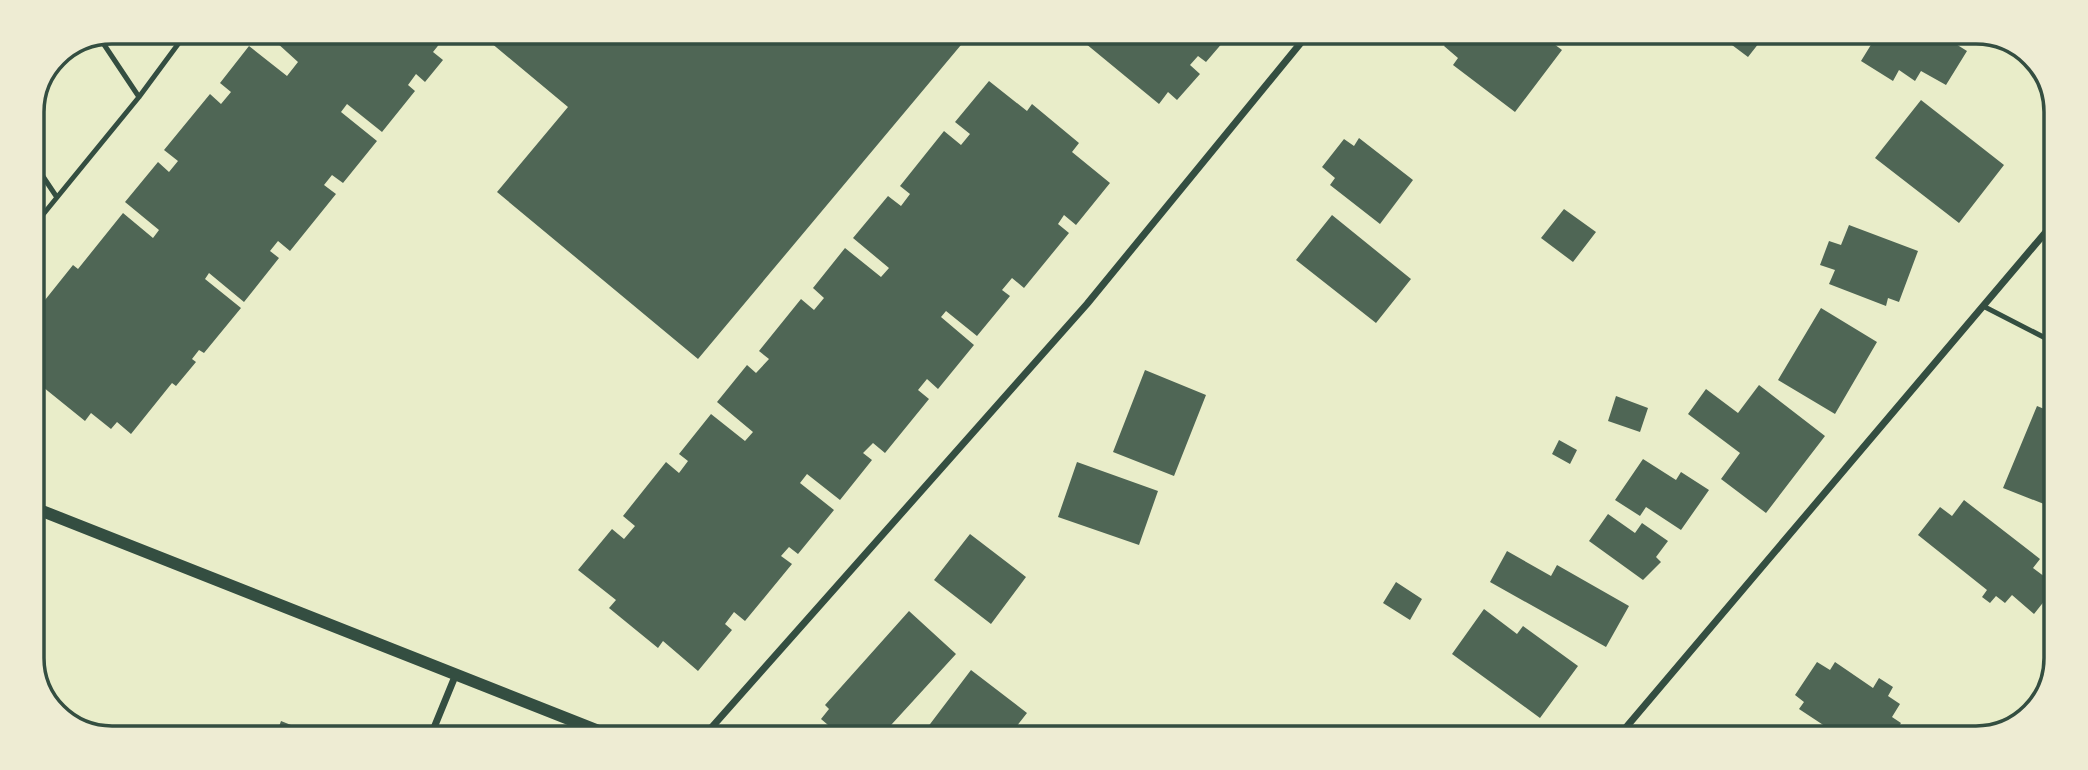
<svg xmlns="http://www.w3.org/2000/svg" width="2088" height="770" font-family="'DM Sans',sans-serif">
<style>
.building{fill:#4f6655}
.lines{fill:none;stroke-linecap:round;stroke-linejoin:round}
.service{stroke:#344e41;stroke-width:5}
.minor{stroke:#344e41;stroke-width:7}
.tertiary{stroke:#344e41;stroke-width:12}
.rim{fill:none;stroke:#344e41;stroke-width:3.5}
</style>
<rect width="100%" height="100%" fill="#e9edc9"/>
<path class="building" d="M 265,32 L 439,32 L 445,37 L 433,52 L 443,60 L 425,82 L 416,74 L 408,85 L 415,91 L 382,132 L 347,104 L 341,112 L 377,141 L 343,183 L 332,175 L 324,185 L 336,194 L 290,251 L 278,241 L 270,251 L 279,258 L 244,302 L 209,273 L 205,279 L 241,308 L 204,353 L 199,350 L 192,359 L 196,362 L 176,386 L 172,383 L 131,434 L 117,422 L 111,429 L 91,413 L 85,421 L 38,383 L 44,375 L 32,365 L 32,327 L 38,319 L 33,315 L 73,265 L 78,269 L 123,213 L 153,238 L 159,230 L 125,202 L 158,162 L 169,172 L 178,161 L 164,150 L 210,94 L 221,104 L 231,92 L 220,83 L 249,46 L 287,76 L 298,62 Z
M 478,32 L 971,33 L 698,359 L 497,192 L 568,107 Z
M 1074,34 L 1230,34 L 1206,62 L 1198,56 L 1190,65 L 1200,74 L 1177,100 L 1168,92 L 1159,104 Z
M 1453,34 L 1542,35 L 1562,50 L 1515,112 L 1453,65 L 1458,58 L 1444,46 Z
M 1739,35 L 1747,35 L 1759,43 L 1748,57 L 1732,45 Z
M 1877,35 L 1943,36 L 1967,51 L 1946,85 L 1921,71 L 1915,81 L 1899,70 L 1893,81 L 1861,61 Z
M 989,81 L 1027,111 L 1032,104 L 1079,143 L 1072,152 L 1110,183 L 1076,225 L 1064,215 L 1058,224 L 1069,233 L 1024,288 L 1012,278 L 1002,290 L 1010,296 L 977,336 L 946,311 L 941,317 L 974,345 L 938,389 L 927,379 L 918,390 L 929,399 L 885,453 L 873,443 L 863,453 L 872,460 L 840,500 L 807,474 L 800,483 L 834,510 L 798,554 L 789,547 L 781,556 L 792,564 L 745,621 L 734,612 L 725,624 L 732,630 L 698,671 L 663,641 L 658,648 L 609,608 L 616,600 L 578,570 L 612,529 L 624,539 L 635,526 L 623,516 L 666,462 L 679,473 L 688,461 L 679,454 L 711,414 L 745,441 L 753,432 L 717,402 L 747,365 L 756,373 L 769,359 L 759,351 L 801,299 L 814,310 L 824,298 L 813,288 L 845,248 L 881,277 L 889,268 L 853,238 L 888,196 L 901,206 L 910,194 L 900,186 L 944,131 L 961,145 L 970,134 L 955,122 Z
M 1921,100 L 2004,165 L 1959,223 L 1875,158 Z
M 1359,138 L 1413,180 L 1380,224 L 1330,185 L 1335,178 L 1322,167 L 1344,139 L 1354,146 Z
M 1564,209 L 1596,232 L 1573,262 L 1541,238 Z
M 1332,215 L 1411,279 L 1376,323 L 1296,260 Z
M 1849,225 L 1918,251 L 1899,302 L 1888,298 L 1886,306 L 1829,284 L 1835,270 L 1820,265 L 1829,241 L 1841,245 Z
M 1821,308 L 1877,342 L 1835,414 L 1778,380 Z
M 1145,370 L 1206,395 L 1174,476 L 1113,452 Z
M 1759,385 L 1825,436 L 1766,513 L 1721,479 L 1740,453 L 1688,414 L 1706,389 L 1738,413 Z
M 1616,396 L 1648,408 L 1640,432 L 1608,421 Z
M 2037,406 L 2054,413 L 2054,508 L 2003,488 Z
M 1559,440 L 1577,450 L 1570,464 L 1552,454 Z
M 1643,459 L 1676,480 L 1681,472 L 1709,490 L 1681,530 L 1646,507 L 1640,516 L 1615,500 Z
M 1077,462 L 1158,491 L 1139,545 L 1058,517 Z
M 1964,500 L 2040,559 L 2033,568 L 2053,583 L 2053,590 L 2034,614 L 2012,595 L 2005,603 L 1996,596 L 1990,603 L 1982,597 L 1987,590 L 1918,535 L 1940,507 L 1952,516 Z
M 1608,514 L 1635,533 L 1642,523 L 1668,541 L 1656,557 L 1661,562 L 1643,580 L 1589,541 Z
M 970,534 L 1026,577 L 991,624 L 934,580 Z
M 1507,551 L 1551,576 L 1557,565 L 1629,606 L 1606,647 L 1490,582 Z
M 1396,582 L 1422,599 L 1410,620 L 1383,603 Z
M 1484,609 L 1517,634 L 1523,626 L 1578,666 L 1540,718 L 1452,654 Z
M 909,611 L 956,654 L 881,736 L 841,736 L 821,719 L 829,709 L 825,705 Z
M 1817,662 L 1830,670 L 1835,662 L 1873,688 L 1879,678 L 1893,687 L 1888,696 L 1900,704 L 1892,717 L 1901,723 L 1890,738 L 1843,738 L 1799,709 L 1804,702 L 1795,695 Z
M 971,670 L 1027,713 L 1009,736 L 921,736 Z
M 281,721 L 316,735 L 276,735 Z"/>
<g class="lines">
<path class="service" d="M 99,37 L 139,97
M 32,160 L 56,196
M 32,228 L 139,97 L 187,32
M 1983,306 L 2055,343"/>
<path class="minor" d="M 431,735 L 456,674
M 704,736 L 1087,304 L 1308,34
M 1617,738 L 2056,220"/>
<path class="tertiary" d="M 32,507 L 609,735"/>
</g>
<path d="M0 0H2088V770H0ZM112 44H1976A68 68 0 0 1 2044 112V658A68 68 0 0 1 1976 726H112A68 68 0 0 1 44 658V112A68 68 0 0 1 112 44Z" fill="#eeecd3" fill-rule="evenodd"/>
<path class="rim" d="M112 44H1976A68 68 0 0 1 2044 112V658A68 68 0 0 1 1976 726H112A68 68 0 0 1 44 658V112A68 68 0 0 1 112 44Z"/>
</svg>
